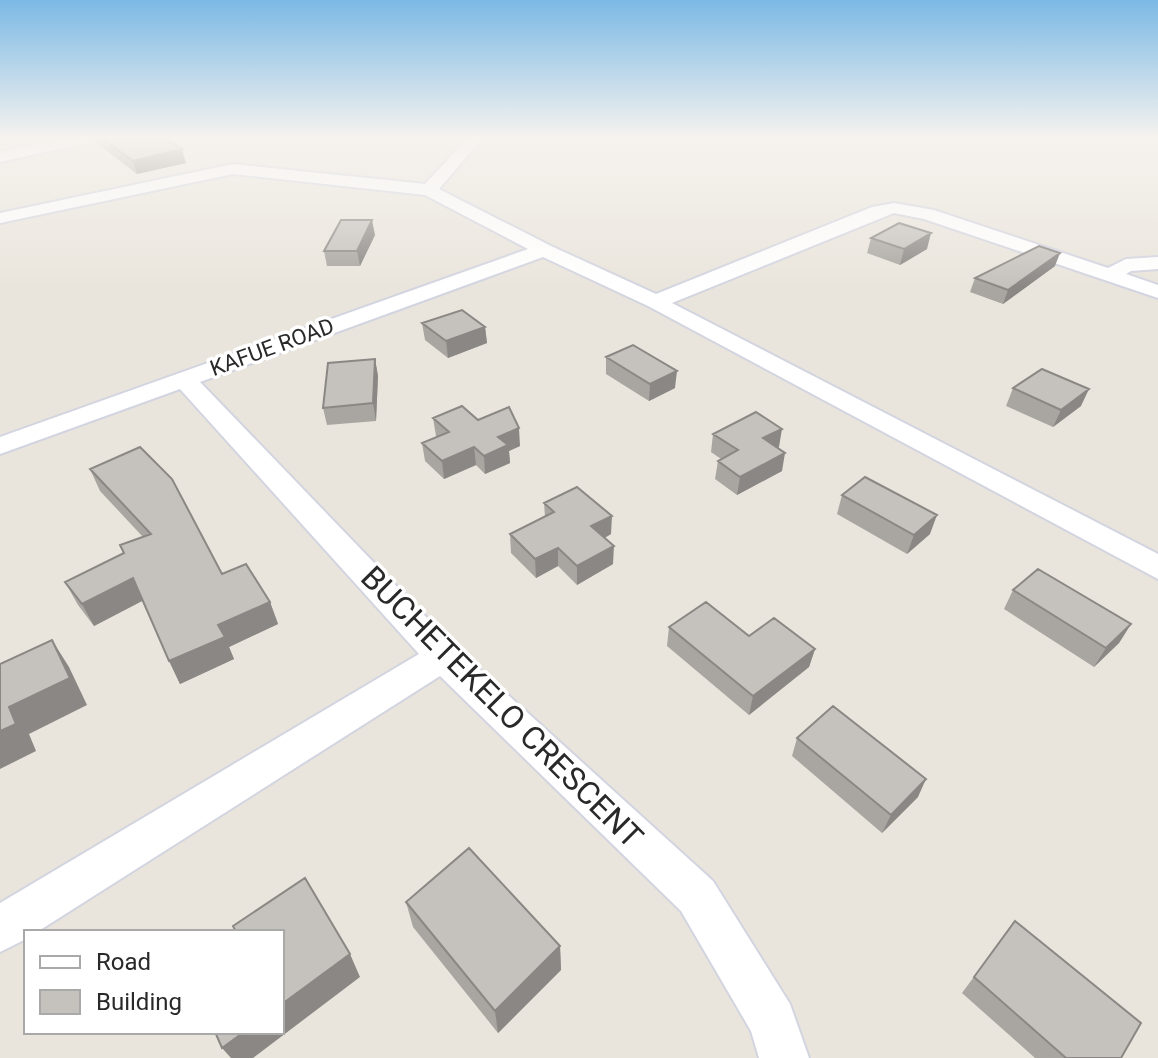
<svg xmlns="http://www.w3.org/2000/svg" width="1158" height="1058" font-family="Roboto,sans-serif">
<style>
.lines{fill:none;stroke-linecap:round;stroke-linejoin:round}
.minor-casing{stroke:#d2d4e0;stroke-width:4}
.minor{fill:#fff;fill-rule:evenodd}
.wall{fill:#a9a6a2}
.shaded-wall{fill:#8a8784}
.building{fill:#c5c1bc;stroke:#8a8784;stroke-width:2}
.labels{text-anchor:middle;dominant-baseline:central;stroke-width:7;stroke-linejoin:round;paint-order:stroke}
.far-street-label{font-size:22px;fill:#292929;stroke:#fff}
.near-street-label{font-size:32px;fill:#292929;stroke:#fff}
</style>
<rect width="100%" height="100%" fill="#eae5dc"/>
<g class="lines">
<defs>
<path id="minor" d="M 67,139 L 94,139 L 87,143 L 0,162 L 0,152 Z
M 467,139 L 482,139 L 439,189 L 551,246 L 656,294 L 872,207 L 894,203 L 934,210 L 1108,268 L 1126,259 L 1158,257 L 1158,269 L 1131,271 L 1126,274 L 1158,285 L 1158,298 L 924,219 L 894,213 L 672,303 L 1158,554 L 1158,579 L 648,306 L 543,257 L 200,382 L 455,647 L 713,881 L 790,1004 L 809,1058 L 759,1058 L 751,1031 L 681,911 L 440,676 L 37,932 L 26,932 L 26,939 L 0,952 L 0,903 L 419,654 L 180,389 L 0,454 L 0,437 L 528,249 L 425,195 L 233,174 L 0,223 L 0,213 L 233,164 L 425,184 Z"/>
</defs>
<use href="#minor" class="minor-casing"/>
<use href="#minor" class="minor"/>
</g>
<path class="wall" d="M 94,139 L 166,139 L 186,163 L 137,174 L 95,142 Z
M 375,235 L 360,266 L 327,266 L 324,251 Z
M 871,238 L 927,249 L 900,265 L 867,253 Z
M 1055,266 L 1003,304 L 970,292 L 975,278 Z
M 422,323 L 485,327 L 487,343 L 448,358 L 425,340 Z
M 606,357 L 675,388 L 649,401 L 606,374 Z
M 375,359 L 378,376 L 376,421 L 327,425 L 323,408 Z
M 1013,388 L 1081,406 L 1053,427 L 1006,406 Z
M 433,418 L 478,420 L 520,446 L 509,451 L 510,463 L 485,474 L 476,465 L 444,479 L 425,461 L 422,443 L 437,437 L 436,436 Z
M 713,434 L 779,447 L 777,448 L 782,471 L 737,495 L 715,479 L 718,461 L 721,459 L 711,452 Z
M 90,469 L 222,574 L 270,602 L 278,624 L 229,647 L 234,659 L 180,684 L 142,601 L 94,626 L 78,605 L 65,582 L 124,553 L 143,537 L 100,491 Z
M 842,495 L 930,534 L 907,554 L 837,514 Z
M 544,503 L 611,534 L 605,538 L 613,564 L 577,585 L 558,566 L 536,578 L 511,553 L 510,534 L 545,517 Z
M 1013,590 L 1131,624 L 1119,643 L 1094,667 L 1004,609 Z
M 669,627 L 749,636 L 815,649 L 809,667 L 749,715 L 667,646 Z
M 797,738 L 918,797 L 882,833 L 792,756 Z
M 406,902 L 560,946 L 561,970 L 498,1033 L 413,927 Z
M 1015,921 L 1121,1058 L 1035,1058 L 962,993 Z"/>
<path class="shaded-wall" d="M 182,149 L 186,163 L 137,174 L 133,161 Z
M 372,220 L 375,235 L 360,266 L 357,251 Z
M 931,233 L 927,249 L 900,265 L 904,249 Z
M 1060,253 L 1055,266 L 1003,304 L 1008,290 Z
M 485,327 L 487,343 L 448,358 L 446,341 Z
M 375,359 L 378,376 L 376,421 L 373,403 Z
M 677,371 L 675,388 L 649,401 L 650,384 Z
M 1089,389 L 1081,406 L 1053,427 L 1061,410 Z
M 519,428 L 520,446 L 509,451 L 510,463 L 485,474 L 484,456 L 498,437 Z
M 782,429 L 779,447 L 760,456 L 763,438 Z
M 474,447 L 476,465 L 444,479 L 442,461 Z
M 785,453 L 782,471 L 737,495 L 740,477 Z
M 937,515 L 930,534 L 907,554 L 914,535 Z
M 612,516 L 611,534 L 591,545 L 591,526 Z
M 614,546 L 613,564 L 577,585 L 577,566 Z
M 558,548 L 558,566 L 536,578 L 535,559 Z
M 133,578 L 144,600 L 94,626 L 82,604 Z
M 270,602 L 278,624 L 229,647 L 234,659 L 180,684 L 169,661 L 218,625 Z
M 1131,624 L 1119,643 L 1094,667 L 1106,648 Z
M 52,640 L 69,667 L 87,705 L 29,734 L 36,751 L 0,769 L 0,731 L 9,707 Z
M 815,649 L 809,667 L 749,715 L 753,696 Z
M 926,779 L 918,797 L 882,833 L 891,815 Z
M 560,946 L 561,970 L 498,1033 L 495,1011 Z
M 350,954 L 360,977 L 253,1058 L 231,1058 L 222,1048 L 244,1032 L 282,1032 L 282,1004 Z"/>
<path class="building" d="M 103,139 L 166,139 L 182,149 L 133,161 Z
M 341,220 L 372,220 L 357,251 L 324,251 Z
M 899,223 L 931,233 L 904,249 L 871,238 Z
M 1039,246 L 1060,253 L 1008,290 L 975,278 Z
M 462,310 L 485,327 L 446,341 L 422,323 Z
M 633,345 L 677,371 L 650,384 L 606,357 Z
M 375,359 L 373,403 L 323,408 L 328,363 Z
M 1042,369 L 1089,389 L 1061,410 L 1013,388 Z
M 462,406 L 478,420 L 509,407 L 519,428 L 498,437 L 508,445 L 484,456 L 474,447 L 442,461 L 422,443 L 449,432 L 433,418 Z
M 756,412 L 782,429 L 763,438 L 785,453 L 740,477 L 718,461 L 738,450 L 713,434 Z
M 140,447 L 172,479 L 222,574 L 246,564 L 270,602 L 218,625 L 225,637 L 169,661 L 133,578 L 82,604 L 65,582 L 124,553 L 120,545 L 151,534 L 90,469 Z
M 865,477 L 937,515 L 914,535 L 842,495 Z
M 577,487 L 612,516 L 591,526 L 614,546 L 577,566 L 558,548 L 535,559 L 510,534 L 554,512 L 544,503 Z
M 1038,569 L 1131,624 L 1106,648 L 1013,590 Z
M 706,602 L 749,636 L 774,618 L 815,649 L 753,696 L 669,627 Z
M 52,640 L 70,678 L 9,707 L 16,724 L 0,731 L 0,664 Z
M 833,706 L 926,779 L 891,815 L 797,738 Z
M 469,848 L 560,946 L 495,1011 L 406,902 Z
M 305,878 L 350,954 L 282,1004 L 282,932 L 236,932 L 233,926 Z
M 1015,921 L 1141,1023 L 1121,1058 L 1066,1058 L 974,977 Z
M 215,1032 L 244,1032 L 222,1048 Z"/>
<linearGradient id="sky" x2="0" y2="1"><stop stop-color="#7cb9e5"/><stop offset="0.48" stop-color="#f6f3ef"/><stop offset="1" stop-color="#f6f3ef" stop-opacity="0"/></linearGradient>
<rect width="1158" height="287" fill="url(#sky)"/>
<g class="labels">
<g class="far-street-label">
<text transform="translate(272 347) rotate(-20)">KAFUE ROAD</text>
</g>
<g class="near-street-label">
<text transform="translate(502 707) rotate(45)">BUCHETEKELO CRESCENT</text>
</g>
</g>
<rect x="24" y="930" width="260" height="104" fill="#ffffff" stroke="#a9a9a9" stroke-width="2"/>
<rect x="40" y="956" width="40" height="12" fill="#ffffff" stroke="#a9a9a9" stroke-width="2"/>
<text x="96" y="970" font-size="24" fill="#292929">Road</text>
<rect x="40" y="990" width="40" height="24" fill="#c5c1bc" stroke="#a9a9a9" stroke-width="2"/>
<text x="96" y="1010" font-size="24" fill="#292929">Building</text>
</svg>
